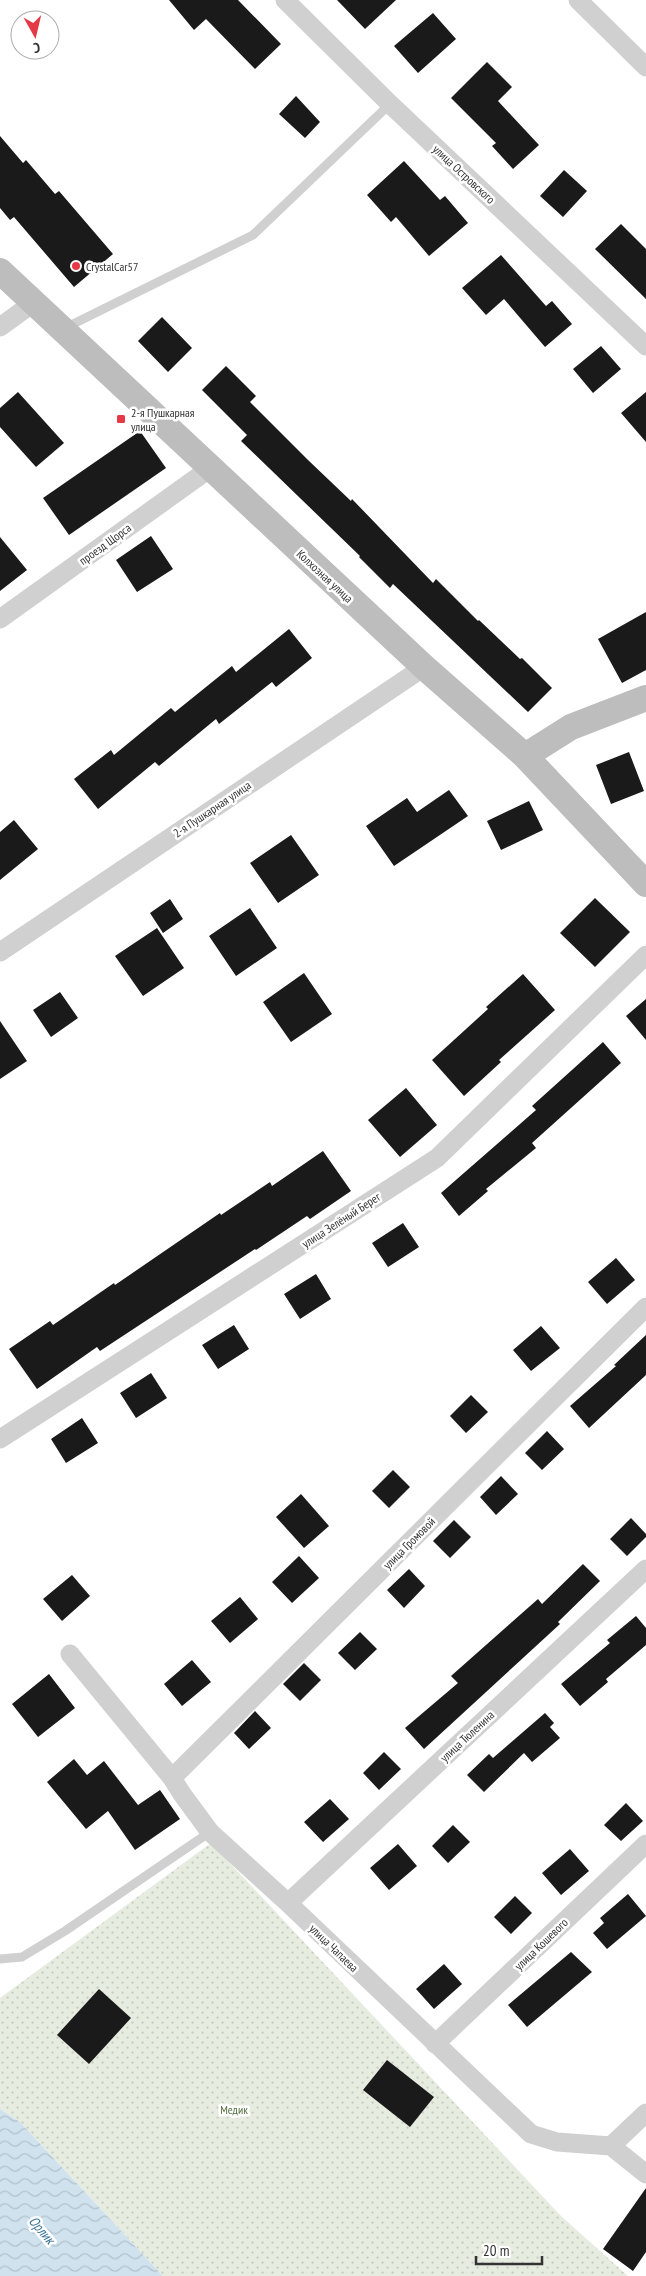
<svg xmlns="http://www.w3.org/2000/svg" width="646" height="2276" font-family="'PT Sans Narrow',sans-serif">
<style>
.park{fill:url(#park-dots)}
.water{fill:url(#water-waves)}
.building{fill:#1a1a1a}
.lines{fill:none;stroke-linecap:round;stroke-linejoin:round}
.lane{stroke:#d0d0d0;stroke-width:9}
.street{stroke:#d0d0d0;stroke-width:19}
.secondary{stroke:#bdbdbd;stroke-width:26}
.poi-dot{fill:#e63946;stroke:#fff;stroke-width:2}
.labels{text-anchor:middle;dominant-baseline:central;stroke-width:5;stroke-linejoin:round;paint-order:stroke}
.street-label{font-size:12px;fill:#333;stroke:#fff}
.poi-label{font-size:12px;fill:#333;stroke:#fff;text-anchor:start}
.park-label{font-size:12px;fill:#56703f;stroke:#fff}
.water-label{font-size:14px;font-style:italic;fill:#3f7597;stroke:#fff}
</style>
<defs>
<pattern id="park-dots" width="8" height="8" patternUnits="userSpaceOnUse" patternTransform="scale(1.25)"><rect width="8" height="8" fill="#e6ecdf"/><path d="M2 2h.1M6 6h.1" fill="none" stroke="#c6cbc0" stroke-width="1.8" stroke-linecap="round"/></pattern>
<pattern id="water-waves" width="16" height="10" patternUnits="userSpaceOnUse" patternTransform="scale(1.25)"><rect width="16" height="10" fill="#cfe2ee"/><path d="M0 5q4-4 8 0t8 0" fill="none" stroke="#b2c2cd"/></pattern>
</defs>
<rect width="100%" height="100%" fill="#fff"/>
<path class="park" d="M 211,1843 L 561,2216 L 628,2276 L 163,2276 L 20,2122 L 0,2109 L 0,1998 Z"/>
<path class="water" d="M 0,2109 L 20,2122 L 163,2276 L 0,2276 Z"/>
<path class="building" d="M 169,0 L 238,0 L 281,44 L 255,69 L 206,19 L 194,30 Z
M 337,0 L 396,0 L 365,29 Z
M 433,13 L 456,39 L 418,73 L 394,46 Z
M 487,62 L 512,87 L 498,101 L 539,145 L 513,169 L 492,146 L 496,143 L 451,98 Z
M 296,96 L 320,122 L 305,138 L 279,114 Z
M 0,136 L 23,163 L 26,160 L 55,194 L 59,191 L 113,254 L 74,287 L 14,217 L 10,220 L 0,208 Z
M 404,161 L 440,200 L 445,196 L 468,223 L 429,256 L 396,217 L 391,222 L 367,195 Z
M 564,170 L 587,191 L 563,217 L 540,196 Z
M 621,224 L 646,249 L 646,299 L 595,249 Z
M 501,255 L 546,306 L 552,301 L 572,324 L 545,347 L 504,299 L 486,315 L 462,288 Z
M 162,317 L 192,348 L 168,372 L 138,341 Z
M 601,346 L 621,369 L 593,393 L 573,369 Z
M 226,366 L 256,396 L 250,402 L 308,460 L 351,501 L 352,499 L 433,583 L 436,579 L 478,621 L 479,620 L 520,659 L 522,658 L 552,688 L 528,712 L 393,584 L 390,588 L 359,557 L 360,556 L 241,441 L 247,435 L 202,390 Z
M 18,392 L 64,443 L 36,467 L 0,427 L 0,408 Z
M 646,392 L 646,442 L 621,413 Z
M 140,431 L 166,468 L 69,535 L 43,498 Z
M 151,536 L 173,569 L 137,592 L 116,560 Z
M 0,537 L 27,570 L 0,591 Z
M 646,612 L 646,670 L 622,683 L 598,639 Z
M 289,629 L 312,658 L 276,687 L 272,682 L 219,724 L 216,719 L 159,766 L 155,762 L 98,809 L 74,779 L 111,750 L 114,755 L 171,708 L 175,712 L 232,666 L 236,672 Z
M 629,752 L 644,791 L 611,804 L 596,765 Z
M 449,790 L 468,816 L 394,866 L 366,826 L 407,798 L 417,812 Z
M 529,801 L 543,830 L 501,850 L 487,821 Z
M 14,820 L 38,849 L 0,880 L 0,832 Z
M 291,835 L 319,875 L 278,903 L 250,863 Z
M 595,898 L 630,932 L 595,967 L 560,933 Z
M 170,899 L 183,919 L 163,933 L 150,913 Z
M 250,908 L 277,948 L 236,976 L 209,936 Z
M 157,928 L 184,968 L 143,996 L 115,956 Z
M 304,973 L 332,1014 L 291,1042 L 263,1002 Z
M 523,974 L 555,1010 L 499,1060 L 501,1062 L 464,1096 L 432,1060 L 488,1009 L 486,1007 Z
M 60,992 L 78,1018 L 51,1037 L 33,1010 Z
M 646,999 L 646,1040 L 626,1016 Z
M 0,1021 L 27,1061 L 0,1079 Z
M 603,1042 L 621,1063 L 532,1143 L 536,1148 L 486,1189 L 488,1191 L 459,1216 L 441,1193 L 536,1110 L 532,1106 Z
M 406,1088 L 437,1125 L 400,1157 L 368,1120 Z
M 323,1151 L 351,1191 L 310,1219 L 307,1216 L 256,1250 L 255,1249 L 100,1351 L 97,1347 L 37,1389 L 9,1349 L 50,1321 L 53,1325 L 114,1283 L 115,1285 L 220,1213 L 221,1215 L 270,1182 L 272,1186 Z
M 403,1223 L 419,1247 L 388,1267 L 372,1243 Z
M 616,1258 L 635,1280 L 607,1304 L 588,1282 Z
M 316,1274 L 331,1299 L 300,1319 L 284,1294 Z
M 234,1325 L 249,1349 L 218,1369 L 202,1345 Z
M 541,1326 L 560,1348 L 531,1371 L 513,1350 Z
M 646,1335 L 646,1375 L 589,1428 L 570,1406 L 616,1366 L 614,1365 Z
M 151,1373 L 167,1398 L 136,1418 L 120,1393 Z
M 471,1395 L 488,1412 L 466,1433 L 450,1416 Z
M 82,1418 L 98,1443 L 66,1463 L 51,1439 Z
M 547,1431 L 564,1449 L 542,1470 L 525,1453 Z
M 393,1470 L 410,1487 L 389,1508 L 372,1491 Z
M 501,1476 L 518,1494 L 496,1515 L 480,1497 Z
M 301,1494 L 329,1526 L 304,1548 L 276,1517 Z
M 631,1518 L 646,1534 L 646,1537 L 627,1556 L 610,1539 Z
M 454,1520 L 471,1537 L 450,1558 L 433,1541 Z
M 299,1556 L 319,1578 L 292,1603 L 272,1582 Z
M 583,1564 L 600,1581 L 558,1622 L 560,1624 L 424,1749 L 405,1728 L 458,1683 L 451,1676 L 538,1599 L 542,1604 Z
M 409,1569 L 425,1586 L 404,1608 L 387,1590 Z
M 72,1575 L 90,1596 L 62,1621 L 43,1599 Z
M 240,1597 L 258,1619 L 230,1643 L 211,1621 Z
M 636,1616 L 646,1628 L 646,1645 L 606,1679 L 608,1682 L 580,1706 L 561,1684 L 610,1643 L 607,1640 Z
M 360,1632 L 377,1649 L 355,1670 L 338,1653 Z
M 192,1660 L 211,1682 L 182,1706 L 164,1684 Z
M 304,1663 L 321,1680 L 300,1701 L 283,1684 Z
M 49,1674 L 75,1708 L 38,1737 L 12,1704 Z
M 255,1711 L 271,1728 L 249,1749 L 234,1733 Z
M 545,1713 L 554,1723 L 550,1727 L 560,1738 L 532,1762 L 524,1753 L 484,1792 L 467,1775 L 489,1754 L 493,1758 Z
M 384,1752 L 401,1769 L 379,1790 L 363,1773 Z
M 74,1759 L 87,1775 L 104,1761 L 138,1805 L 160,1790 L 180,1819 L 135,1850 L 108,1811 L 86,1829 L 47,1782 Z
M 330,1799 L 349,1819 L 323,1842 L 304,1822 Z
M 626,1803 L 643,1821 L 621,1841 L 604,1825 Z
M 453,1825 L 470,1842 L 448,1863 L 432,1846 Z
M 398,1844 L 417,1866 L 389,1890 L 370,1868 Z
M 570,1849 L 589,1871 L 561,1895 L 542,1873 Z
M 628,1894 L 646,1916 L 607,1949 L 593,1933 L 604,1923 L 600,1918 Z
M 515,1896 L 532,1913 L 511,1934 L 494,1917 Z
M 571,1952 L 592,1972 L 527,2027 L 508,2005 Z
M 444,1964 L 462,1984 L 434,2009 L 416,1989 Z
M 99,1989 L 131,2018 L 89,2064 L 57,2035 Z
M 387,2060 L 434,2097 L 410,2127 L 363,2090 Z
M 646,2188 L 646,2252 L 633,2271 L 603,2249 Z"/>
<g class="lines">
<path class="lane" d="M 65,328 L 253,235 L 390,104
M 0,1959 L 22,1957 L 65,1931 L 210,1832"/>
<path class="street" d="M 285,0 L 390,104 L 646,346
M 578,0 L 646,67
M 0,327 L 33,303
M 0,619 L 209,469
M 0,952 L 424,667
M 0,1439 L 437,1158 L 646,955
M 70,1654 L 172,1778 L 182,1794 L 210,1832 L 288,1903 L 531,2134 L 557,2142 L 611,2146 L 646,2174
M 172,1778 L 646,1307
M 288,1903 L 646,1569
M 435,2044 L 646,1844
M 611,2146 L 646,2113"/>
<path class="secondary" d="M 0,271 L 424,667 L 525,756 L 646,884
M 525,756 L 571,727 L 646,698"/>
</g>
<g class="poi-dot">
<circle cx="76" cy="266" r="5"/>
<rect x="116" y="414" width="10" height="10" rx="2.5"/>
</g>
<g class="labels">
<g class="street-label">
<text transform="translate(464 174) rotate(43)">улица Островского</text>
<text transform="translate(105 544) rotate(-36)">проезд Щорса</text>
<text transform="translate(325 576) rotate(43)">Колхозная улица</text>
<text transform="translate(212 809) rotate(-34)">2-я Пушкарная улица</text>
<text transform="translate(341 1220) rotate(-33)">улица Зелёный Берег</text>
<text transform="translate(409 1543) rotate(-45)">улица Громовой</text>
<text transform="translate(467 1736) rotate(-43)">улица Тюленина</text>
<text transform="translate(541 1944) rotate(-44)">улица Кошевого</text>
<text transform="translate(334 1948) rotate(44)">улица Чапаева</text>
</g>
<g class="poi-label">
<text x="86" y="266">CrystalCar57</text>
<text x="131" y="412">2-я Пушкарная<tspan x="131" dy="14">улица</tspan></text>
</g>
<g class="park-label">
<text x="234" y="2109">Медик</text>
</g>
<g class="water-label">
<text transform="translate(42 2230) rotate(49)">Орлик</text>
</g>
</g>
<g transform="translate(35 35) rotate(172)"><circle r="24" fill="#ffffff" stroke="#adadad"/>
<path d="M0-4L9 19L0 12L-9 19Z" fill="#e63946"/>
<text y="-8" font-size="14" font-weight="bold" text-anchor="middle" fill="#333333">С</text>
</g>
<path d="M476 2256v8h66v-8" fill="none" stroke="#333333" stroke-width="2.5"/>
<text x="483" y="2256" font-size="15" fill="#333333" stroke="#ffffff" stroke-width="4" paint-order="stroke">20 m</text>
</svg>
